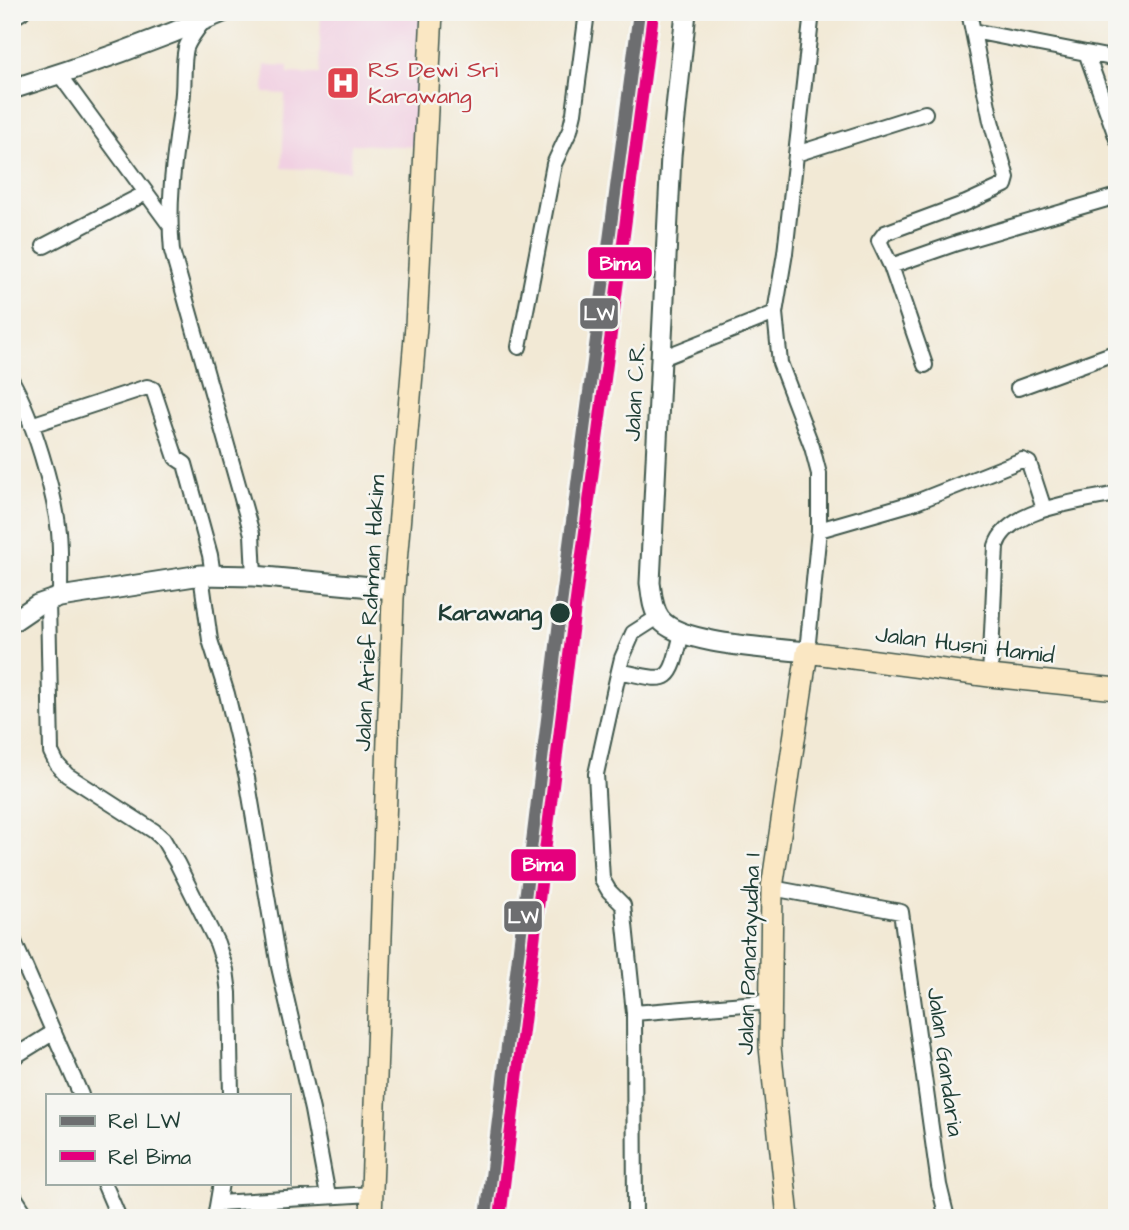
<svg xmlns="http://www.w3.org/2000/svg" width="1129" height="1230" font-family="'Architects Daughter',sans-serif">
<style>
.built{fill:#f1d0e2}
.lines{fill:none;stroke-linecap:round;stroke-linejoin:round}
.minor-casing{stroke:#3f574c;stroke-width:18}
.tertiary-casing{stroke:#3f574c;stroke-width:23}
.secondary-casing{stroke:#3f574c;stroke-width:24}
.minor{stroke:#fff;stroke-width:14}
.tertiary{stroke:#fff;stroke-width:19}
.secondary{stroke:#fae7c3;stroke-width:21}
.rail-1-casing{stroke:#f6f6f2;stroke-width:18}
.rail-2-casing{stroke:#f6f6f2;stroke-width:18}
.rail-1{stroke:#6d6e70;stroke-width:12}
.rail-2{stroke:#e5007d;stroke-width:12}
.stop-dot{fill:#1f3d34;stroke:#f6f6f2;stroke-width:2.5}
.labels{text-anchor:middle;dominant-baseline:central;stroke-width:5;stroke-linejoin:round;paint-order:stroke}
.health-label{font-size:23px;fill:#be3a42;stroke:#f6f6f2;text-anchor:start}
.street-label{font-size:23px;fill:#1f3d34;stroke:#f6f6f2}
.stop-label{font-size:23px;font-weight:bold;fill:#1f3d34;stroke:#f6f6f2;text-anchor:end}
.line-badge{stroke:#f6f6f2;stroke-width:2.5}
.badge-label{font-size:19px;text-anchor:middle;font-weight:bold;fill:#fff}
</style>
<rect width="100%" height="100%" fill="#f6f6f2"/>
<filter id="ink" filterUnits="userSpaceOnUse"><feTurbulence type="fractalNoise" baseFrequency=".0143" numOctaves="2"/><feDisplacementMap in="SourceGraphic" scale="14" xChannelSelector="R" yChannelSelector="G"/><feConvolveMatrix kernelMatrix="1 2 1 2 8 2 1 2 1" color-interpolation-filters="sRGB"/></filter>
<filter id="wash" filterUnits="userSpaceOnUse"><feTurbulence type="fractalNoise" baseFrequency=".00686" numOctaves="4" result="noise"/><feDisplacementMap in="SourceGraphic" scale="28" xChannelSelector="R" yChannelSelector="G"/><feGaussianBlur stdDeviation="1.57" result="paint"/><feColorMatrix in="noise" values="0 0 0 0 0 0 0 0 0 0 0 0 0 0 0 0 0 1.4 0 .05"/><feComposite in="paint" operator="in"/></filter>
<g filter="url(#wash)">
<rect width="100%" height="100%" fill="#f2e9d5"/>
<path class="built" d="M 321,12 L 424,12 L 420,147 L 351,144 L 350,171 L 282,168 L 285,94 L 264,93 L 265,65 L 288,66 L 288,73 L 319,74 Z"/>
</g>
<g filter="url(#ink)">
<g class="lines">
<defs>
<path id="minor" d="M 12,18 L 22,12
M 203,21 C 198,29 189,39 186,48 C 182,65 185,84 182,102 C 175,154 167,198 172,251 L 252,534 L 254,576
M 973,31 L 1117,59
M 1087,55 L 1117,139
M 60,75 L 169,224
M 796,154 L 925,113
M 44,246 L 146,193
M 891,266 L 957,243 L 1117,196
M 519,347 L 554,164 L 570,130 L 574,113 L 587,12
M 662,358 L 775,313
M 925,365 L 891,266 L 879,241 L 885,233 L 966,203 L 1005,185 L 1007,178 L 991,121 L 969,12
M 12,381 C 33,419 54,489 59,532 C 61,553 60,575 60,597
M 1018,388 L 1117,352
M 31,425 L 147,387 L 153,389 L 176,458 L 185,464 L 210,555 L 213,575
M 819,530 L 916,502 L 1022,460 L 1029,463 L 1044,509
M 201,575 L 210,640 L 227,694 L 247,778 L 279,967 L 312,1110 L 328,1196
M 48,600 L 51,752 L 57,764 L 67,775 L 154,831 L 163,839 L 177,863 L 217,943 L 226,970 L 229,993 L 231,1095
M 807,652 L 819,530 L 819,474 L 812,447 L 780,363 L 775,313 L 785,253 L 812,12
M 619,671 C 671,682 669,686 682,633
M 990,676 L 996,546 C 1007,508 1083,501 1117,494
M 772,888 L 901,912 L 939,1185 L 947,1218
M 12,937 L 81,1095
M 634,1013 L 769,1002
M 12,1058 L 54,1032
M 104,1183 L 119,1218
M 218,1203 L 372,1194
M 215,1218 L 221,1183
M 635,1218 L 634,1013 L 623,905 L 609,891 L 602,879 L 596,774 L 617,679 L 622,658 L 633,633 L 658,617"/>
<path id="tertiary" d="M 686,12 L 671,156 L 650,583 C 652,595 652,609 660,619 C 680,645 774,648 807,652
M 12,89 C 83,67 155,41 223,12
M 12,622 L 37,605 L 60,597 L 201,575 L 254,576 L 393,589
M 12,1198 L 25,1218"/>
<path id="secondary" d="M 371,1218 L 393,598 L 416,326 L 432,12
M 788,1218 L 770,1047 L 772,888 L 807,652 L 990,676 L 1117,689"/>
</defs>
<use href="#minor" class="minor-casing"/>
<use href="#tertiary" class="tertiary-casing"/>
<use href="#secondary" class="secondary-casing"/>
<use href="#minor" class="minor"/>
<use href="#tertiary" class="tertiary"/>
<use href="#secondary" class="secondary"/>
<defs>
<path id="rail-1" d="M 486,1218 L 560,613 L 639,12"/>
<path id="rail-2" d="M 500,1218 L 574,615 L 653,14"/>
</defs>
<use href="#rail-1" class="rail-1-casing"/>
<use href="#rail-2" class="rail-2-casing"/>
<use href="#rail-1" class="rail-1"/>
<use href="#rail-2" class="rail-2"/>
</g>
</g>
<defs>
<symbol id="hospital-square" viewBox="-11 -11 22 22"><rect x="-9" y="-9" width="18" height="18" rx="4" fill="#e0444e" stroke="#f6f6f2"/><path d="M-5-5h3v3.5h4V-5h3V5h-3V1.5h-4V5h-3Z" fill="#fff"/></symbol>
</defs>
<g fill-rule="evenodd">
<use href="#hospital-square" x="324" y="64" width="38" height="38"/>
</g>
<circle class="stop-dot" cx="560" cy="613" r="11"/>
<g class="labels">
<g class="health-label">
<text x="368" y="70">RS Dewi Sri<tspan x="368" dy="26">Karawang</tspan></text>
</g>
<g class="street-label">
<text transform="translate(635 392) rotate(-87)">Jalan C.R.</text>
<text transform="translate(370 613) rotate(-87)">Jalan Arief Rahman Hakim</text>
<text transform="translate(965 645) rotate(7)">Jalan Husni Hamid</text>
<text transform="translate(749 954) rotate(-88)">Jalan Panatayudha I</text>
<text transform="translate(945 1062) rotate(82)">Jalan Gandaria</text>
</g>
<g class="stop-label">
<text x="542" y="613">Karawang</text>
</g>
</g>
<g class="line-badge">
<rect x="587" y="246" width="66" height="34" rx="7" fill="#e5007d"/>
<rect x="579" y="297" width="40" height="33" rx="7" fill="#6d6e70"/>
<rect x="510" y="848" width="67" height="34" rx="7" fill="#e5007d"/>
<rect x="503" y="900" width="40" height="33" rx="7" fill="#6d6e70"/>
</g>
<g class="badge-label">
<text x="620" y="270">Bima</text>
<text x="599" y="320">LW</text>
<text x="543" y="871">Bima</text>
<text x="523" y="923">LW</text>
</g>
<rect width="1129" height="1230" fill="none" stroke="#f6f6f2" stroke-width="42"/>
<rect x="46" y="1094" width="245" height="91" fill="#f6f6f2" stroke="#a0aca6" stroke-width="2"/>
<rect x="60" y="1116" width="35" height="10" fill="#6d6e70" stroke="#a0aca6" stroke-width="2"/>
<text x="108" y="1128" font-size="21" fill="#1f3d34">Rel LW</text>
<rect x="60" y="1151" width="35" height="10" fill="#e5007d" stroke="#a0aca6" stroke-width="2"/>
<text x="108" y="1164" font-size="21" fill="#1f3d34">Rel Bima</text>
</svg>
